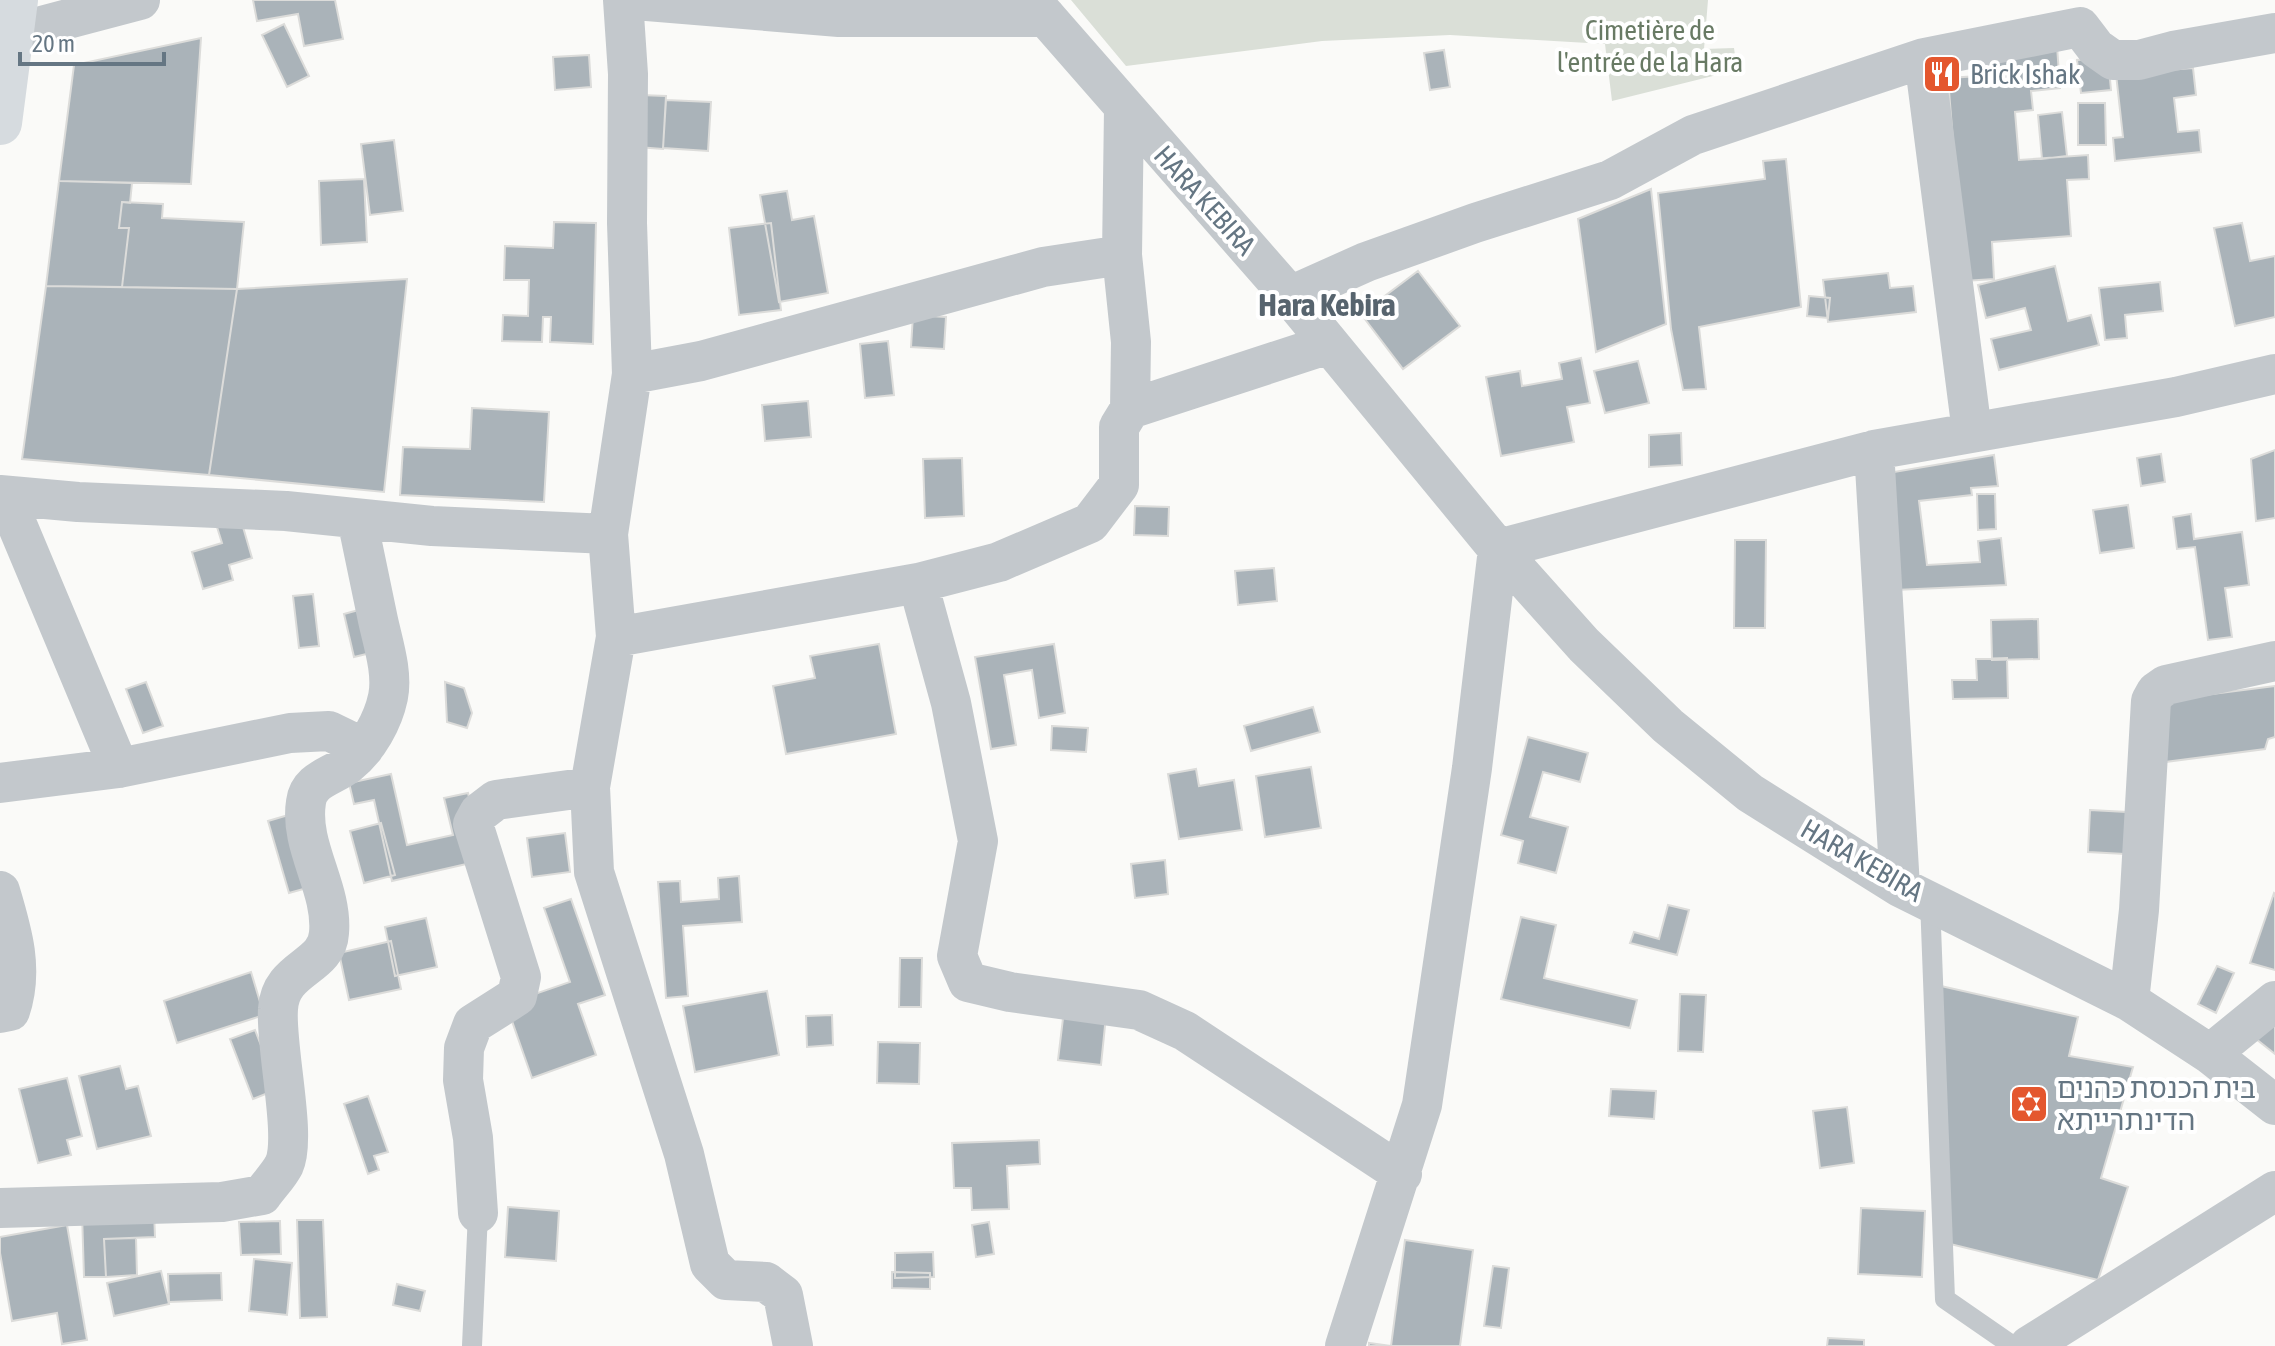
<svg xmlns="http://www.w3.org/2000/svg" width="2275" height="1346" font-family="'Asap Condensed','Noto Sans Hebrew',sans-serif">
<style>
.green{fill:#dadfd7}
.building{fill:#aab3b9;stroke:#dcdcda;stroke-width:2}
.lines{fill:none;stroke-linecap:round;stroke-linejoin:round}
.service{stroke:#c3c8cc;stroke-width:20}
.minor{stroke:#c3c8cc;stroke-width:40}
.secondary{stroke:#d6dbdf;stroke-width:44}
.labels{text-anchor:middle;dominant-baseline:central;stroke-width:8;stroke-linejoin:round;paint-order:stroke}
.park-label{font-size:28px;fill:#687a64;stroke:#fff}
.poi-label{font-size:28px;fill:#657683;stroke:#fff;text-anchor:start}
.street-label{font-size:28px;fill:#657683;stroke:#fff}
.quarter-label{font-size:32px;font-weight:bold;fill:#57646e;stroke:#fff}
</style>
<rect width="100%" height="100%" fill="#fafaf8"/>
<path class="green" d="M 1071,0 L 1708,0 L 1704,49 L 1734,48 L 1737,70 L 1612,101 L 1605,44 L 1450,35 L 1322,41 L 1126,66 Z"/>
<path class="building" d="M 253,0 L 335,0 L 343,39 L 304,46 L 298,14 L 257,21 Z
M 284,24 L 309,76 L 287,87 L 262,35 Z
M 201,38 L 191,184 L 59,181 L 74,65 Z
M 2057,46 L 2060,88 L 2031,91 L 2033,110 L 2015,112 L 2019,160 L 2088,155 L 2089,179 L 2067,180 L 2071,236 L 1992,242 L 1994,279 L 1964,281 L 1948,78 L 1979,76 L 1977,51 Z
M 1444,50 L 1450,87 L 1430,90 L 1424,53 Z
M 589,55 L 591,87 L 555,90 L 553,57 Z
M 2108,57 L 2111,90 L 2081,93 L 2077,60 Z
M 2193,68 L 2196,95 L 2174,98 L 2178,132 L 2199,130 L 2201,152 L 2115,161 L 2113,138 L 2123,137 L 2116,74 Z
M 640,95 L 666,96 L 663,149 L 637,147 Z
M 666,100 L 711,102 L 708,151 L 663,148 Z
M 2078,103 L 2105,103 L 2106,145 L 2078,145 Z
M 2062,112 L 2067,156 L 2042,159 L 2038,115 Z
M 394,140 L 403,211 L 370,215 L 361,144 Z
M 1786,159 L 1801,307 L 1699,327 L 1706,389 L 1683,390 L 1671,329 L 1658,193 L 1765,179 L 1763,161 Z
M 364,179 L 367,242 L 321,245 L 319,181 Z
M 59,181 L 132,183 L 130,203 L 122,202 L 119,228 L 129,228 L 122,287 L 46,286 Z
M 1651,189 L 1666,324 L 1596,352 L 1578,219 Z
M 787,191 L 792,220 L 814,216 L 828,293 L 779,302 L 760,195 Z
M 122,202 L 163,204 L 162,218 L 244,222 L 237,289 L 122,287 L 129,228 L 119,228 Z
M 554,222 L 596,223 L 593,344 L 550,342 L 551,317 L 543,317 L 542,342 L 502,341 L 503,315 L 528,316 L 529,280 L 504,280 L 505,246 L 553,248 Z
M 771,223 L 781,310 L 739,315 L 729,228 Z
M 2242,223 L 2250,261 L 2275,256 L 2275,317 L 2235,326 L 2214,228 Z
M 2055,266 L 2068,321 L 2091,315 L 2099,345 L 1999,370 L 1991,339 L 2031,330 L 2025,308 L 1986,318 L 1978,285 Z
M 1418,271 L 1460,326 L 1403,369 L 1361,314 Z
M 1888,273 L 1890,288 L 1913,286 L 1916,312 L 1828,322 L 1823,280 Z
M 407,279 L 384,492 L 209,475 L 237,289 Z
M 2160,282 L 2163,311 L 2125,315 L 2127,338 L 2105,340 L 2099,288 Z
M 46,286 L 237,289 L 209,475 L 22,459 Z
M 1809,296 L 1830,298 L 1828,318 L 1807,316 Z
M 913,315 L 946,317 L 944,349 L 911,347 Z
M 888,341 L 894,395 L 865,398 L 860,344 Z
M 1581,358 L 1590,403 L 1567,407 L 1574,442 L 1501,456 L 1486,377 L 1520,371 L 1522,386 L 1562,379 L 1559,363 Z
M 1638,361 L 1649,403 L 1605,413 L 1594,371 Z
M 808,401 L 811,437 L 765,441 L 762,405 Z
M 472,408 L 549,412 L 544,502 L 400,495 L 403,447 L 470,449 Z
M 1681,433 L 1682,465 L 1649,467 L 1649,435 Z
M 2275,450 L 2275,518 L 2256,521 L 2251,459 Z
M 2161,454 L 2165,482 L 2141,486 L 2137,458 Z
M 1994,455 L 1998,486 L 1971,488 L 1972,495 L 1919,501 L 1927,565 L 1980,562 L 1978,541 L 2001,538 L 2006,585 L 1895,590 L 1888,473 Z
M 962,458 L 964,516 L 925,518 L 923,459 Z
M 1977,494 L 1995,494 L 1996,529 L 1978,530 Z
M 2128,505 L 2134,548 L 2100,553 L 2093,510 Z
M 1135,506 L 1169,507 L 1168,536 L 1134,535 Z
M 2191,514 L 2194,539 L 2242,532 L 2249,585 L 2225,588 L 2232,637 L 2208,640 L 2195,547 L 2177,549 L 2173,517 Z
M 241,520 L 252,558 L 229,565 L 233,580 L 203,589 L 192,552 L 222,543 L 217,527 Z
M 1735,540 L 1766,540 L 1765,628 L 1734,628 Z
M 1274,568 L 1277,601 L 1238,605 L 1235,571 Z
M 313,594 L 319,646 L 299,648 L 293,596 Z
M 373,606 L 383,650 L 354,657 L 344,614 Z
M 2038,619 L 2039,659 L 1992,660 L 1991,620 Z
M 879,644 L 896,734 L 786,754 L 773,686 L 815,678 L 810,656 Z
M 1054,644 L 1065,713 L 1039,718 L 1032,670 L 1004,675 L 1016,745 L 991,749 L 975,657 Z
M 2007,658 L 2008,698 L 1953,699 L 1952,680 L 1977,680 L 1976,659 Z
M 146,682 L 163,726 L 143,733 L 126,689 Z
M 445,682 L 464,688 L 472,713 L 467,728 L 447,722 Z
M 2275,686 L 2275,737 L 2268,739 L 2265,749 L 2165,762 L 2165,700 Z
M 1313,707 L 1320,732 L 1251,751 L 1244,726 Z
M 1052,726 L 1088,728 L 1086,752 L 1051,750 Z
M 1528,737 L 1588,753 L 1580,782 L 1543,772 L 1530,817 L 1568,827 L 1556,873 L 1518,863 L 1523,841 L 1501,835 Z
M 1311,767 L 1321,828 L 1265,837 L 1256,776 Z
M 1196,769 L 1199,786 L 1234,780 L 1242,830 L 1179,839 L 1168,774 Z
M 391,774 L 407,845 L 453,835 L 444,798 L 468,793 L 484,860 L 392,881 L 374,800 L 354,804 L 349,783 Z
M 312,808 L 332,881 L 289,893 L 268,821 Z
M 2090,810 L 2127,812 L 2125,854 L 2088,852 Z
M 381,823 L 395,875 L 364,883 L 350,831 Z
M 565,833 L 570,872 L 532,877 L 527,838 Z
M 1165,860 L 1168,894 L 1135,898 L 1131,864 Z
M 739,876 L 742,922 L 683,926 L 688,996 L 666,998 L 658,882 L 680,881 L 681,902 L 719,899 L 718,878 Z
M 2274,893 L 2275,894 L 2275,970 L 2250,963 Z
M 571,899 L 605,995 L 578,1004 L 596,1055 L 532,1078 L 506,1004 L 570,982 L 544,908 Z
M 1668,905 L 1689,910 L 1677,955 L 1630,943 L 1634,932 L 1659,939 Z
M 1521,917 L 1556,925 L 1544,978 L 1637,1000 L 1630,1028 L 1501,999 Z
M 426,918 L 437,967 L 395,976 L 385,927 Z
M 391,941 L 401,989 L 349,1000 L 339,953 Z
M 900,958 L 922,958 L 921,1007 L 899,1007 Z
M 2217,966 L 2234,973 L 2216,1013 L 2198,1004 Z
M 251,972 L 264,1015 L 177,1043 L 164,1001 Z
M 1932,984 L 2078,1017 L 2069,1056 L 2133,1067 L 2101,1178 L 2128,1187 L 2098,1280 L 1942,1242 Z
M 767,991 L 779,1055 L 695,1072 L 683,1006 Z
M 1680,994 L 1706,995 L 1703,1052 L 1678,1051 Z
M 1064,1010 L 1106,1016 L 1101,1065 L 1058,1060 Z
M 832,1015 L 833,1045 L 807,1047 L 806,1016 Z
M 2275,1018 L 2275,1054 L 2251,1035 Z
M 255,1030 L 278,1089 L 253,1099 L 230,1039 Z
M 878,1042 L 920,1043 L 919,1084 L 877,1083 Z
M 120,1066 L 126,1089 L 138,1086 L 151,1136 L 97,1149 L 79,1076 Z
M 67,1078 L 82,1136 L 67,1140 L 71,1155 L 38,1163 L 19,1089 Z
M 1611,1089 L 1656,1091 L 1654,1119 L 1609,1116 Z
M 368,1096 L 388,1152 L 374,1156 L 379,1170 L 368,1174 L 344,1104 Z
M 1847,1107 L 1854,1163 L 1820,1168 L 1813,1111 Z
M 1039,1140 L 1040,1164 L 1007,1166 L 1009,1209 L 972,1210 L 971,1188 L 954,1188 L 952,1143 Z
M 508,1207 L 559,1211 L 556,1261 L 505,1257 Z
M 1861,1208 L 1925,1211 L 1922,1277 L 1858,1274 Z
M 154,1211 L 155,1237 L 104,1239 L 106,1277 L 84,1277 L 82,1213 Z
M 297,1220 L 323,1220 L 327,1317 L 300,1318 Z
M 280,1221 L 281,1254 L 241,1255 L 239,1222 Z
M 989,1222 L 994,1254 L 976,1257 L 972,1225 Z
M 67,1225 L 87,1340 L 62,1344 L 57,1313 L 12,1321 L 0,1253 L 0,1237 Z
M 136,1238 L 137,1275 L 106,1277 L 104,1239 Z
M 1405,1240 L 1473,1250 L 1460,1346 L 1369,1346 L 1369,1343 L 1391,1346 Z
M 933,1252 L 934,1277 L 895,1278 L 895,1253 Z
M 254,1259 L 292,1263 L 287,1315 L 249,1311 Z
M 1493,1266 L 1509,1268 L 1501,1328 L 1484,1326 Z
M 161,1271 L 169,1304 L 114,1316 L 107,1283 Z
M 892,1272 L 930,1273 L 930,1289 L 892,1288 Z
M 221,1273 L 222,1300 L 169,1302 L 168,1274 Z
M 397,1284 L 425,1291 L 420,1311 L 393,1305 Z
M 1828,1338 L 1864,1340 L 1864,1346 L 1827,1346 Z"/>
<g class="lines">
<path class="service" d="M 1930,900 L 1945,1299 L 2013,1346
M 472,1346 L 478,1213"/>
<path class="minor" d="M 623,0 L 628,74 L 627,223 L 632,374 L 608,534 L 616,637 L 590,787 L 594,872 L 684,1154 L 710,1264 L 726,1280 L 766,1282 L 783,1295 L 793,1346
M 635,0 L 839,17 L 1046,17
M 1031,0 L 1290,296 L 1498,549 L 1584,645 L 1668,726 L 1750,793 L 1900,887 L 2129,1001 L 2210,1054 L 2275,1105
M 11,34 L 140,0
M 1924,58 L 1972,432
M 1290,296 L 1366,262 L 1475,223 L 1610,180 L 1693,135 L 1924,58 L 2080,27 L 2096,48 L 2113,60 L 2139,60 L 2173,51 L 2275,33
M 632,374 L 701,361 L 1043,267 L 1122,255
M 1130,409 L 1329,344
M 1874,450 L 1900,887
M 0,495 L 78,502 L 286,511 L 432,526 L 608,534
M 5,496 L 119,768
M 918,583 L 951,703 L 978,841 L 957,956 L 968,982 L 1010,992 L 1139,1010 L 1185,1031 L 1402,1174
M 616,637 L 918,583 L 999,562 L 1090,523 L 1119,485 L 1119,427 L 1130,409 L 1131,342 L 1122,255 L 1124,109
M 0,783 L 119,768 L 290,733 L 329,731 L 364,748
M 0,891 C 12,931 24,970 10,1011 L 0,1013
M 2129,1001 L 2139,910 L 2151,701 L 2156,692 L 2166,685 L 2275,661
M 2210,1054 L 2275,1001
M 0,1208 L 222,1202 L 262,1195 C 269,1185 279,1175 284,1165 C 297,1137 275,1046 278,1009 C 280,967 327,968 329,933 C 333,888 299,847 306,802 C 309,779 332,777 348,764 C 368,748 383,721 388,697 C 393,673 383,643 378,620 C 371,586 364,552 357,519
M 478,1213 L 473,1138 L 463,1080 L 464,1048 L 473,1024 L 517,996 L 521,977 L 473,824 L 479,813 L 496,800 L 590,787
M 1345,1346 L 1422,1105 L 1472,768 L 1498,549 L 1874,450 L 2176,397 L 2275,374
M 2029,1346 L 2275,1191"/>
<path class="secondary" d="M 0,123 L 16,0"/>
</g>
<defs>
<symbol id="restaurant-square" viewBox="-11 -11 22 22"><rect x="-9" y="-9" width="18" height="18" rx="4" fill="#e4572e" stroke="#fff"/><path d="M-5-6h1v4h1v-4h1v4h1v-4h1v5L-1.5 .5V6h-2V.5L-5-1ZM5-6V6H3V1.5H1.5Q1.5-4 5-6Z" fill="#fff"/></symbol>
<symbol id="synagogue-square" viewBox="-11 -11 22 22"><rect x="-9" y="-9" width="18" height="18" rx="4" fill="#e4572e" stroke="#fff"/><path d="M0-6.5L5.6 3.2H-5.6ZM0 6.5L5.6-3.2H-5.6Z" fill="#fff"/></symbol>
</defs>
<g fill-rule="evenodd">
<use href="#restaurant-square" x="1920" y="52" width="44" height="44"/>
<use href="#synagogue-square" x="2007" y="1082" width="44" height="44"/>
</g>
<g class="labels">
<g class="park-label">
<text x="1650" y="30">Cimetière de<tspan x="1650" dy="32">l'entrée de la Hara</tspan></text>
</g>
<g class="poi-label">
<text x="1970" y="74">Brick Ishak</text>
<text x="2057" y="1088">בית הכנסת כהנים<tspan x="2057" dy="32">הדינתרייתא</tspan></text>
</g>
<g class="street-label">
<text transform="translate(1205 200) rotate(48)">HARA KEBIRA</text>
<text transform="translate(1862 860) rotate(30)">HARA KEBIRA</text>
</g>
<g class="quarter-label">
<text x="1327" y="304">Hara Kebira</text>
</g>
</g>
<path d="M20 52v12h144v-12" fill="none" stroke="#657683" stroke-width="4"/>
<text x="32" y="52" font-size="24" fill="#657683" stroke="#ffffff" stroke-width="6" paint-order="stroke">20 m</text>
</svg>
